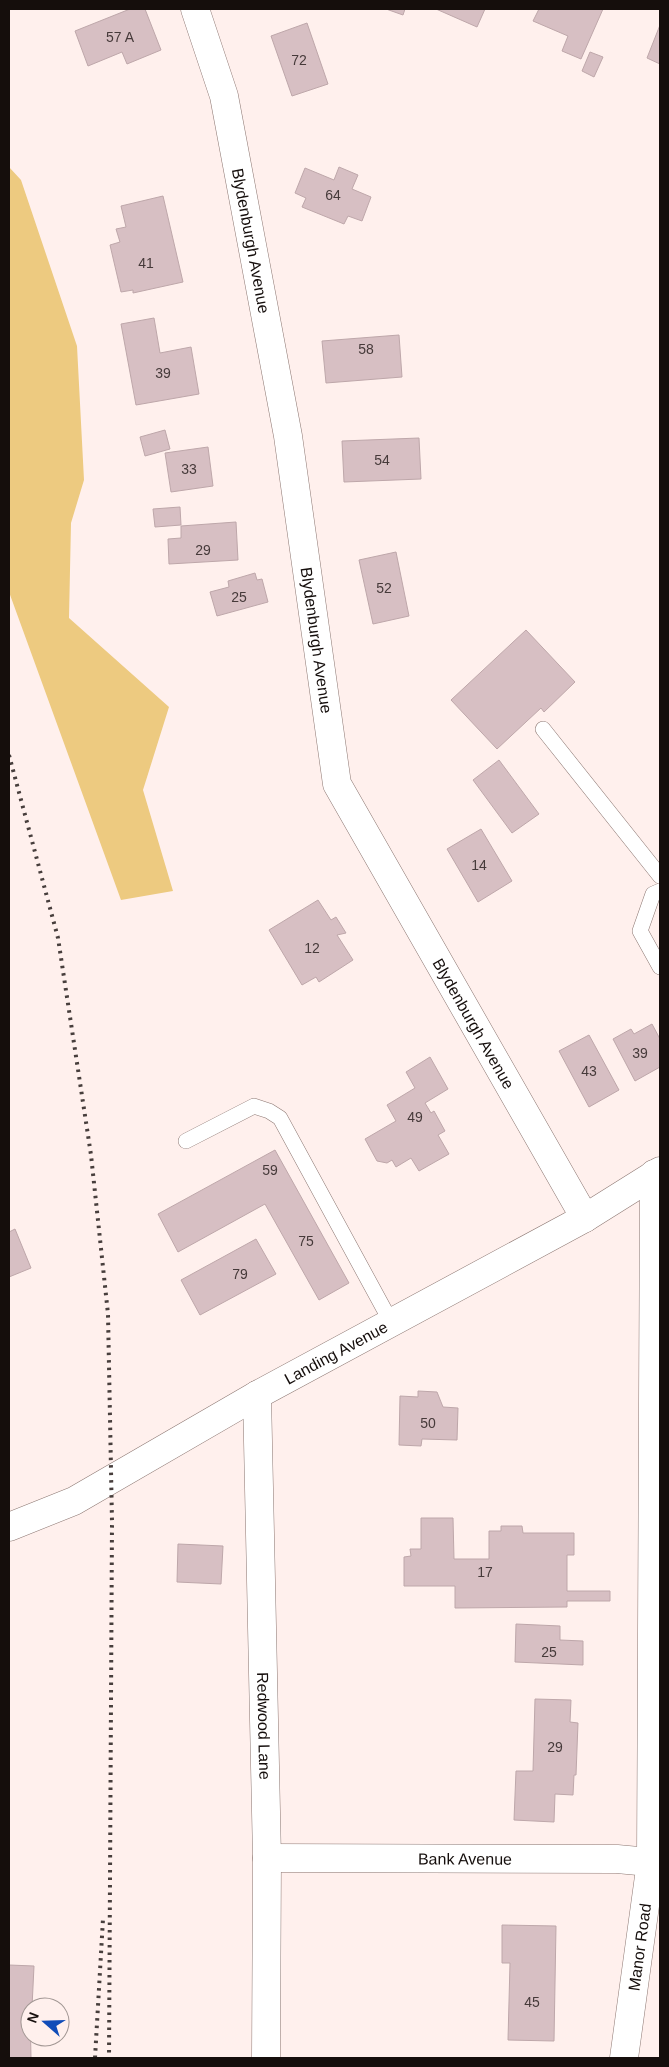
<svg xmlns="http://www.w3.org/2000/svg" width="669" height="2067" font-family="Arial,sans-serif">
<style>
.green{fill:#edca80}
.building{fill:#d7bfc3;stroke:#bea7aa}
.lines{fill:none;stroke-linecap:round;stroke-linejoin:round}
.service-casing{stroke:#8c7772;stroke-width:16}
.minor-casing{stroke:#8c7772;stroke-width:29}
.tertiary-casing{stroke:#8c7772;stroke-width:29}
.secondary-casing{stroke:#8c7772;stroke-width:29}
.service{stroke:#fff;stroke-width:15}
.minor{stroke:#fff;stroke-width:28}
.tertiary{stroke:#fff;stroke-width:28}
.secondary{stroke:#fff;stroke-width:28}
.rail{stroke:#473e3c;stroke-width:4;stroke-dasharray:2.5 5;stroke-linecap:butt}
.labels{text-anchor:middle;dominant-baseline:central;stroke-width:4;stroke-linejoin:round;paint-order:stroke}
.number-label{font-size:14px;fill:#463a3a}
.street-label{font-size:16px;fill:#150e0c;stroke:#fff0ed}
</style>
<rect width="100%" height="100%" fill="#fff0ed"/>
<path class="green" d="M 9,167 L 21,180 L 77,346 L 84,480 L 71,523 L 69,618 L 169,707 L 143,790 L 173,891 L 121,900 L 9,592 Z"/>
<path class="building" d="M 130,9 L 145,9 L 161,50 L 127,64 L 122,52 L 88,66 L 75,31 Z
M 386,9 L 405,9 L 403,15 Z
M 436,9 L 485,9 L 477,27 Z
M 539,9 L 603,9 L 581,59 L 562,51 L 568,36 L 533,21 Z
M 307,23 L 328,84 L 292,96 L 271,36 Z
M 660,25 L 660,64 L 647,58 Z
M 590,52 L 603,57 L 594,77 L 582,71 Z
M 339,167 L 358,175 L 352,189 L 371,197 L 362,221 L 348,216 L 344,224 L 302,207 L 306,198 L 295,193 L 305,168 L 334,180 Z
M 163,196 L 183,282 L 133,293 L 133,290 L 121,292 L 110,245 L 120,242 L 116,229 L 126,227 L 121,206 Z
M 154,318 L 160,353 L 191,347 L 199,394 L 136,405 L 121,324 Z
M 399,335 L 402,377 L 326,383 L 322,341 Z
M 165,430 L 170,449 L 145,456 L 140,437 Z
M 419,438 L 421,479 L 344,482 L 342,441 Z
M 208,447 L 213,486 L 171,492 L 165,453 Z
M 180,507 L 181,525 L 155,527 L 153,509 Z
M 236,522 L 238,560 L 169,564 L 168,539 L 181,538 L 181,526 Z
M 396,552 L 409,616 L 373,624 L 359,560 Z
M 255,573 L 257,580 L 262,579 L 268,602 L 217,616 L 210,592 L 229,587 L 228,581 Z
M 526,630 L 575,682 L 544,712 L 541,708 L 497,749 L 451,700 Z
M 499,760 L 539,814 L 512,833 L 473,780 Z
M 481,829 L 512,881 L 478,902 L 447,849 Z
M 318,900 L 331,920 L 336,917 L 346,933 L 337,935 L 353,960 L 319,982 L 316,977 L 302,985 L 269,930 Z
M 652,1024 L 660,1039 L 660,1067 L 635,1081 L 613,1039 L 631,1029 L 634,1034 Z
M 589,1035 L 619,1090 L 589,1107 L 559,1051 Z
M 430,1057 L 448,1089 L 425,1103 L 431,1113 L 434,1111 L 445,1131 L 438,1135 L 449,1154 L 419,1171 L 411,1158 L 396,1167 L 392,1160 L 387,1163 L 377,1161 L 365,1139 L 396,1121 L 387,1105 L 415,1088 L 406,1072 Z
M 275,1150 L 349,1283 L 319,1300 L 265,1204 L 178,1252 L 158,1214 Z
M 15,1229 L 31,1268 L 9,1277 L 9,1232 Z
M 256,1239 L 276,1274 L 200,1315 L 181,1280 Z
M 418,1391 L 437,1392 L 443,1407 L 458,1408 L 457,1440 L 422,1439 L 421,1446 L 399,1445 L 400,1396 L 418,1397 Z
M 421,1518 L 453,1518 L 454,1559 L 489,1559 L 489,1531 L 501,1531 L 501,1526 L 522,1526 L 523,1533 L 574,1533 L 574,1555 L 567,1555 L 567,1591 L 610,1591 L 610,1601 L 567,1601 L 567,1607 L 455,1608 L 455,1586 L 404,1586 L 404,1557 L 411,1556 L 410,1549 L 421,1549 Z
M 178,1544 L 223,1546 L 221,1584 L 177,1582 Z
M 516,1624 L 560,1626 L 560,1640 L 583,1641 L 583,1665 L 515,1662 Z
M 535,1699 L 571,1700 L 570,1722 L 578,1723 L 576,1775 L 574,1775 L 573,1795 L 555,1794 L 554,1822 L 514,1820 L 516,1771 L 533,1771 Z
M 502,1925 L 556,1926 L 554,2041 L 508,2040 L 510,1963 L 502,1963 Z
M 9,1965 L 34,1966 L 32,2007 L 30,2007 L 31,2058 L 9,2058 Z"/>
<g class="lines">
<defs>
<path id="service" d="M 543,729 L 660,876
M 660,891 L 653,894 L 640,931 L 660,967
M 186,1141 L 254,1106 L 269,1111 L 280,1118 L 391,1322"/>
<g id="minor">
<path id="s1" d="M 195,9 L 224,96 L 288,436 L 337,784 L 585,1218"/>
<path id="s2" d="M 267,1858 L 617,1859 L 660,1863"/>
<path id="s3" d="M 624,2058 L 651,1862 L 654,1174"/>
</g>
<g id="tertiary">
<path id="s4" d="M 257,1395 L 267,1858 L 266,2058"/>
</g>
<g id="secondary">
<path id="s5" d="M 9,1527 L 74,1501 L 257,1395 L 585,1218 L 660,1171"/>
</g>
</defs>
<use href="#service" class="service-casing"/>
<use href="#minor" class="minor-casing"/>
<use href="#tertiary" class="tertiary-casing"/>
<use href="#secondary" class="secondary-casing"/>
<use href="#service" class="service"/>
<use href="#minor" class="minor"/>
<use href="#tertiary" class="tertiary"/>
<use href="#secondary" class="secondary"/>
<path class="rail" d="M 9,755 L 58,938 L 91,1155 L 108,1314 L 112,1522 L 109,2058
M 95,2058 L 103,1919"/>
</g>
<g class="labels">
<g class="number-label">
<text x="120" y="37">57 A</text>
<text x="299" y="60">72</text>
<text x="333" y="195">64</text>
<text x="146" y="263">41</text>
<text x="366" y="349">58</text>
<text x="163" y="373">39</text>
<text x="382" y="460">54</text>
<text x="189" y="469">33</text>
<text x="203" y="550">29</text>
<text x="384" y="588">52</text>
<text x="239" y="597">25</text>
<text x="479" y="865">14</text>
<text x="312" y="948">12</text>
<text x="640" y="1053">39</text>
<text x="589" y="1071">43</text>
<text x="415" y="1117">49</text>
<text x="270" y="1170">59</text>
<text x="306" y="1241">75</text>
<text x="240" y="1274">79</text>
<text x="428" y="1423">50</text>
<text x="485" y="1572">17</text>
<text x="549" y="1652">25</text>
<text x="555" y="1747">29</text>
<text x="532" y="2002">45</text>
</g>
<g class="street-label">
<text stroke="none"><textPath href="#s1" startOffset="239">Blydenburgh Avenue</textPath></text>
<text stroke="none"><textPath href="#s1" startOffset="644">Blydenburgh Avenue</textPath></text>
<text stroke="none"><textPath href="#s1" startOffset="1065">Blydenburgh Avenue</textPath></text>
<text stroke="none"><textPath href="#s5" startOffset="371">Landing Avenue</textPath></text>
<text stroke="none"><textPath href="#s4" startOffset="331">Redwood Lane</textPath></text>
<text stroke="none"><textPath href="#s2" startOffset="198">Bank Avenue</textPath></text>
<text stroke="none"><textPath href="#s3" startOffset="112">Manor Road</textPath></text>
</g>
</g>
<rect width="669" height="2067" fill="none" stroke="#150e0c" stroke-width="20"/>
<g transform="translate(45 2022) rotate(290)"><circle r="24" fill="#fff0ed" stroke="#a19693"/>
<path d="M0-4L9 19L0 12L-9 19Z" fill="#114cb8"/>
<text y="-8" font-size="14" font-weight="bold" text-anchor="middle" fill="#150e0c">N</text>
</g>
</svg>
